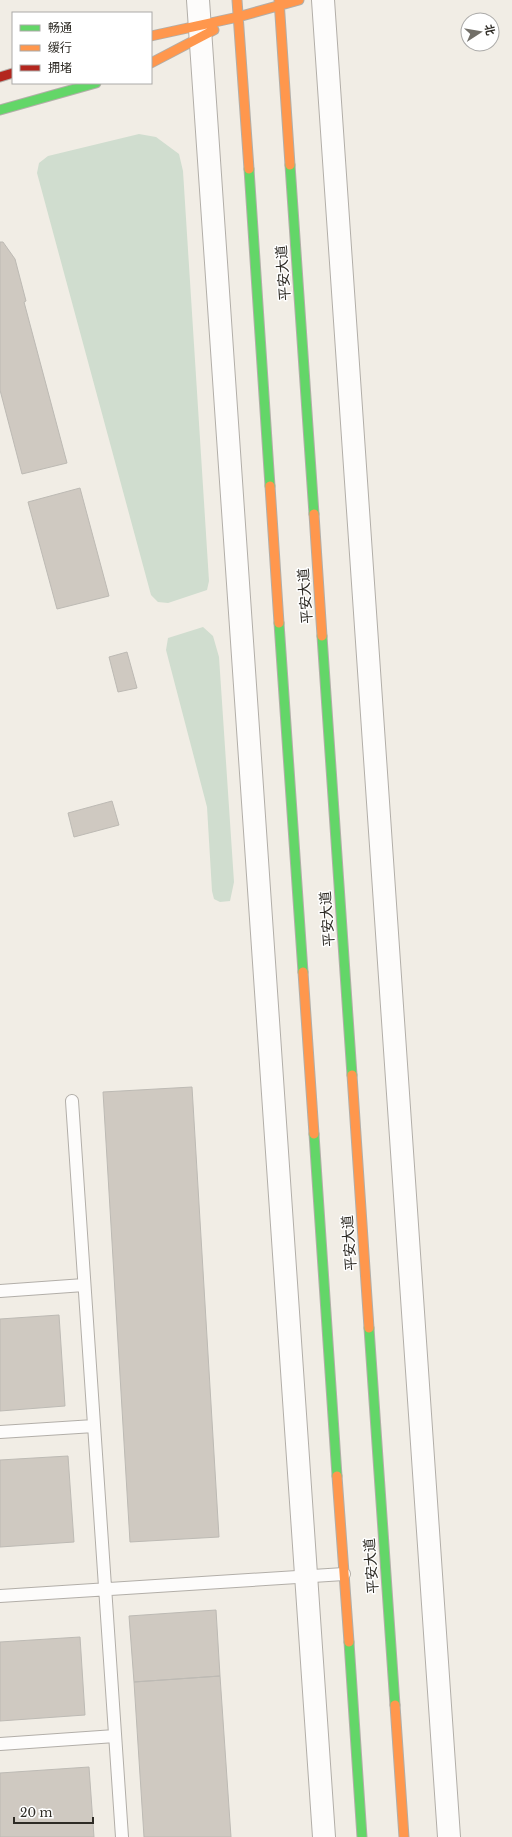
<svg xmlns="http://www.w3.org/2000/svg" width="512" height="1837" font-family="'Libre Baskerville','Noto Sans SC',serif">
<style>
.green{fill:#d0ddcf}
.building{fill:#cfc9c1;stroke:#bdbab4}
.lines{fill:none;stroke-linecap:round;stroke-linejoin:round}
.lane-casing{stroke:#b2aea8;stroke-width:14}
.street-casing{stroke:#b2aea8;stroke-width:24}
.fast-casing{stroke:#b2aea8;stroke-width:11}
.slow-casing{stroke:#b2aea8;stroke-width:11}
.jam-casing{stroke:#b2aea8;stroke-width:11}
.lane{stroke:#fdfcfb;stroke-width:12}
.street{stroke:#fdfcfb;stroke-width:22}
.fast{stroke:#63d668;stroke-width:9}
.slow{stroke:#ff974d;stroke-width:9}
.jam{stroke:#b3261e;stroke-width:9}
.labels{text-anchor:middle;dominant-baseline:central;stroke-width:3;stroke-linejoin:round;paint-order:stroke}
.street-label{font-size:14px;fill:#2e2b25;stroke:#fff}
</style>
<rect width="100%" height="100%" fill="#f1ede5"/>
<path class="green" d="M 139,134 L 156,137 L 179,154 L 183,171 L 209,581 L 207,590 L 168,603 L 158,602 L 151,595 L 37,173 L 39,163 L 48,156 Z
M 203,627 L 213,636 L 219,657 L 234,882 L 230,901 L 220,902 L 214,899 L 212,891 L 207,807 L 166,650 L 168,638 Z"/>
<path class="building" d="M 0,242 L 3,242 L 15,259 L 26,301 L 24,302 L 67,463 L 22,474 L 0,390 Z
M 80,488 L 109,596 L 57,609 L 28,502 Z
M 127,652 L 137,688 L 118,692 L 109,657 Z
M 112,801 L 119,825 L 74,837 L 68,813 Z
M 192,1087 L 219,1537 L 130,1542 L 103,1092 Z
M 59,1315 L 65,1406 L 0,1411 L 0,1319 Z
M 68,1456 L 74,1542 L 0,1547 L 0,1460 Z
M 216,1610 L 220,1676 L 134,1682 L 129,1616 Z
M 80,1637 L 85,1715 L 0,1721 L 0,1642 Z
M 220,1676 L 231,1837 L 144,1837 L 134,1682 Z
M 89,1767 L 94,1837 L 0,1837 L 0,1773 Z"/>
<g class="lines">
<defs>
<path id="lane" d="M 72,1101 L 122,1837
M 0,1291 L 84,1285
M 0,1432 L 94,1426
M 0,1596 L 344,1574
M 0,1744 L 115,1736"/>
<path id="street" d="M 198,0 L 324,1837
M 323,0 L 449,1837"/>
<path id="fast" d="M 0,110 L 96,83
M 290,165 L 314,514
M 249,169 L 270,486
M 279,623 L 303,972
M 322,636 L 352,1075
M 314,1134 L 337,1476
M 369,1328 L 395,1705
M 349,1642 L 362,1837"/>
<path id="slow" d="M 237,0 L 249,169
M 279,0 L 290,165
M 151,36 L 238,17 L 299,0
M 151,63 L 214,30
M 270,486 L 279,623
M 314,514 L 322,636
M 303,972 L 314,1134
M 352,1075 L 369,1328
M 337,1476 L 349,1642
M 395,1705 L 404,1837"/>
<path id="jam" d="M 0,77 L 13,73"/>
</defs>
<use href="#lane" class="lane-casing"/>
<use href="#street" class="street-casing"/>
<use href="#fast" class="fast-casing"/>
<use href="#slow" class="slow-casing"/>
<use href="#jam" class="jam-casing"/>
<use href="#lane" class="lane"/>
<use href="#street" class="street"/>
<use href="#fast" class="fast"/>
<use href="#slow" class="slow"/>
<use href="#jam" class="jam"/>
</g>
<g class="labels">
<g class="street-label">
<text transform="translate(283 273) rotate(-94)">平安大道</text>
<text transform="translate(305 596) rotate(-94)">平安大道</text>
<text transform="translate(327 919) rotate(-94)">平安大道</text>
<text transform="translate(349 1243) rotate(-94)">平安大道</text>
<text transform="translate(371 1566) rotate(-94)">平安大道</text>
</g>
</g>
<rect x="12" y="12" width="140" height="72" fill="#ffffff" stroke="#abaaa8"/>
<rect x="20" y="25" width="20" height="6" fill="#63d668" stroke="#abaaa8"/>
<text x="48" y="32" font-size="12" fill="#2e2b25">畅通</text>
<rect x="20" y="45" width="20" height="6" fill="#ff974d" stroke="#abaaa8"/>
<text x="48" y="52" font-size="12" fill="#2e2b25">缓行</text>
<rect x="20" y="65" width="20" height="6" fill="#b3261e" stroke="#abaaa8"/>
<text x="48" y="72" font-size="12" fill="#2e2b25">拥堵</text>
<g transform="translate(480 32) rotate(78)"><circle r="19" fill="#ffffff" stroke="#abaaa8"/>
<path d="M0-3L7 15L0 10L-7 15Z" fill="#726f68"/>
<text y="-6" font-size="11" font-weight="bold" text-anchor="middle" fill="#2e2b25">北</text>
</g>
<path d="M14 1817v6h79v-6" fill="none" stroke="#2e2b25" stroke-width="2"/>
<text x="20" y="1817" font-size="12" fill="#2e2b25" stroke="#ffffff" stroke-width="3" paint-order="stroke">20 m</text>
</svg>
